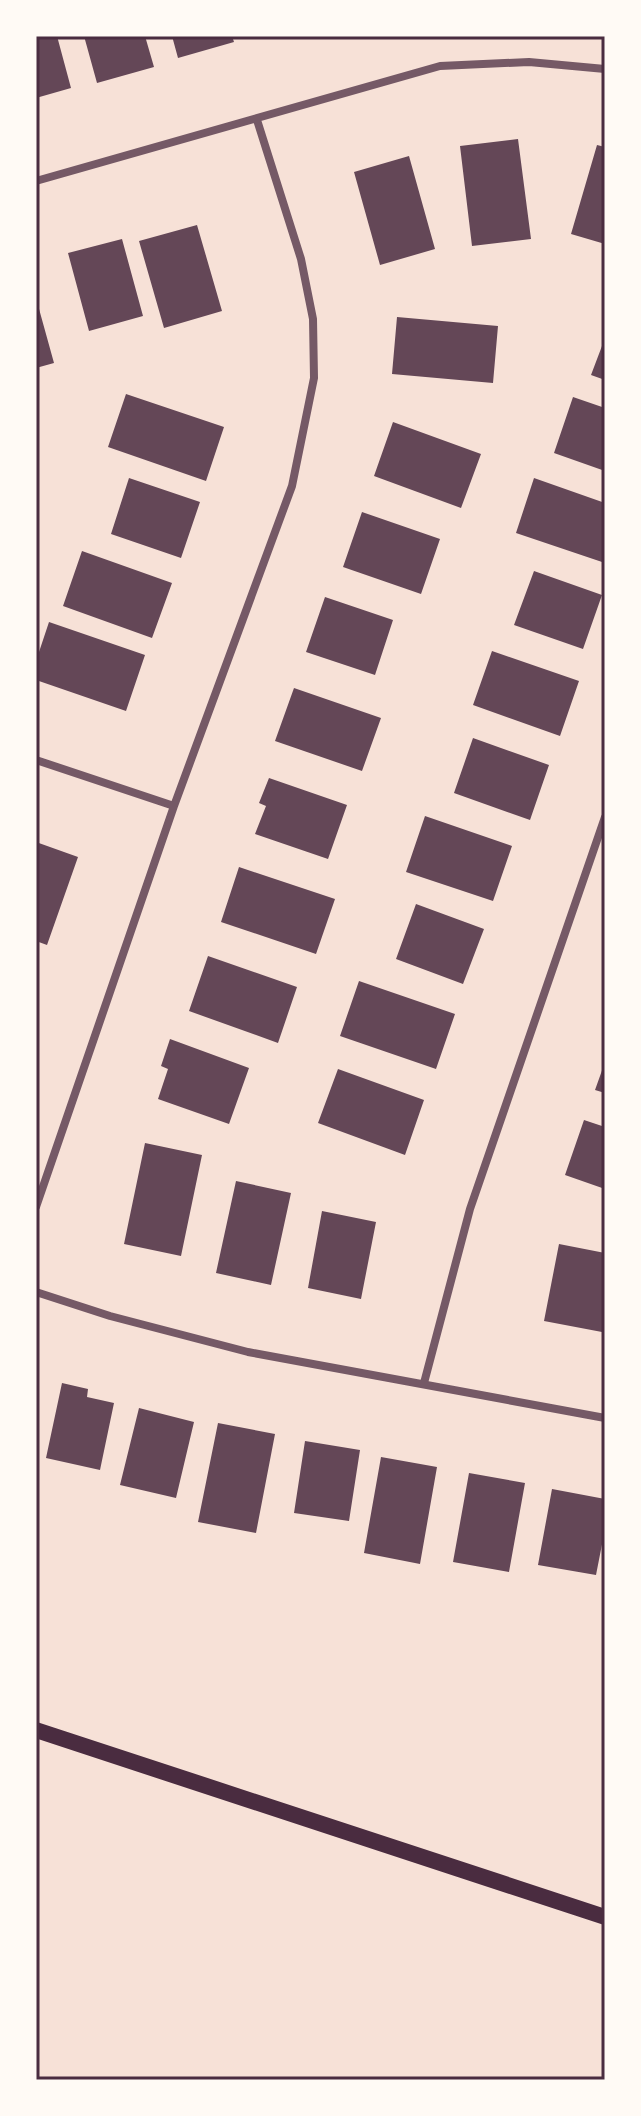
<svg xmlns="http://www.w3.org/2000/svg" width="641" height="2116" font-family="Arial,sans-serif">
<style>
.building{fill:#644757}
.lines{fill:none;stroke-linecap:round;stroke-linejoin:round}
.minor{stroke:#755966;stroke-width:8}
.secondary{stroke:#4a2c40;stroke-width:16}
.neatline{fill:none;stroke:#4a2c40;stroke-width:3}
</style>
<rect width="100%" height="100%" fill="#f7e1d7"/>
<path class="building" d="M 36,36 L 57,36 L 71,88 L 36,98 Z
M 84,36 L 145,36 L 154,67 L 97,83 Z
M 172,36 L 232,36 L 234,42 L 178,58 Z
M 518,139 L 531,239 L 472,246 L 460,146 Z
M 597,145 L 605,147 L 605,244 L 571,234 Z
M 409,156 L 435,249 L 380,265 L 354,172 Z
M 197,225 L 222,311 L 164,328 L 139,241 Z
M 122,239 L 143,316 L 89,331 L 68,253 Z
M 36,298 L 54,363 L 36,368 Z
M 397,317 L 498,326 L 493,383 L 392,374 Z
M 605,338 L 605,380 L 591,375 Z
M 126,394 L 224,427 L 206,481 L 108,447 Z
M 573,397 L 605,408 L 605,471 L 554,453 Z
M 393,422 L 481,454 L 461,508 L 374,476 Z
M 129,478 L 200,502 L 181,558 L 111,534 Z
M 534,478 L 605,503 L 605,563 L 516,533 Z
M 362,512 L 440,539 L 421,594 L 343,567 Z
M 82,551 L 172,583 L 152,638 L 63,606 Z
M 534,571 L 602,595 L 583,649 L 514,625 Z
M 325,597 L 393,620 L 375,675 L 306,652 Z
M 49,622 L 145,655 L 126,711 L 36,680 L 36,661 Z
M 492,651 L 579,681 L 560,736 L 473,705 Z
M 294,688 L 381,718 L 362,771 L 275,741 Z
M 473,738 L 549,765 L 530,820 L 454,793 Z
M 269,778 L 347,805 L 328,859 L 255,834 L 266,806 L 259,803 Z
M 425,816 L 512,846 L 493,901 L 406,872 Z
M 36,842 L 78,857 L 47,945 L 36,941 Z
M 239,867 L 335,899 L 316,954 L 221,922 Z
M 416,904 L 484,929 L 463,984 L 396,959 Z
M 208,956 L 297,987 L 278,1043 L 189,1011 Z
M 359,981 L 455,1014 L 436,1069 L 340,1036 Z
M 170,1039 L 249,1068 L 229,1124 L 158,1099 L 168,1069 L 161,1066 Z
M 605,1062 L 605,1093 L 595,1090 Z
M 338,1069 L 424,1100 L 405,1155 L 318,1123 Z
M 584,1120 L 605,1127 L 605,1189 L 565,1175 Z
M 145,1143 L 202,1155 L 181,1256 L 124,1244 Z
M 236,1181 L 291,1193 L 271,1285 L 216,1273 Z
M 322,1211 L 376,1222 L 361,1299 L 308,1288 Z
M 559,1244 L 605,1253 L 605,1315 L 602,1332 L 544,1321 Z
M 62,1383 L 88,1389 L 87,1397 L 114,1403 L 100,1470 L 46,1458 Z
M 139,1408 L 194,1422 L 176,1498 L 120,1485 Z
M 218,1423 L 275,1434 L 256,1533 L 198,1522 Z
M 305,1441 L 360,1450 L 349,1521 L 294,1513 Z
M 381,1457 L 437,1467 L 420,1564 L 364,1553 Z
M 469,1473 L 525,1483 L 509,1572 L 453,1562 Z
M 552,1489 L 605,1499 L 605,1529 L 596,1575 L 538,1565 Z"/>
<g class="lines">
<path class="minor" d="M 36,181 L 440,66 L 529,62 L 605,69
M 36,760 L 174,806
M 36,1207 L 174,806 L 292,486 L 314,378 L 313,319 L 301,259 L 257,120
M 36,1292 L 110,1316 L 248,1352 L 605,1418
M 424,1383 L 470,1209 L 605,817"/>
<path class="secondary" d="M 36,1730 L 605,1917"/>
</g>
<rect width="641" height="2116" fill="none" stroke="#fffaf5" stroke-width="76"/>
<rect x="38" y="38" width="565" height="2040" class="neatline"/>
</svg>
